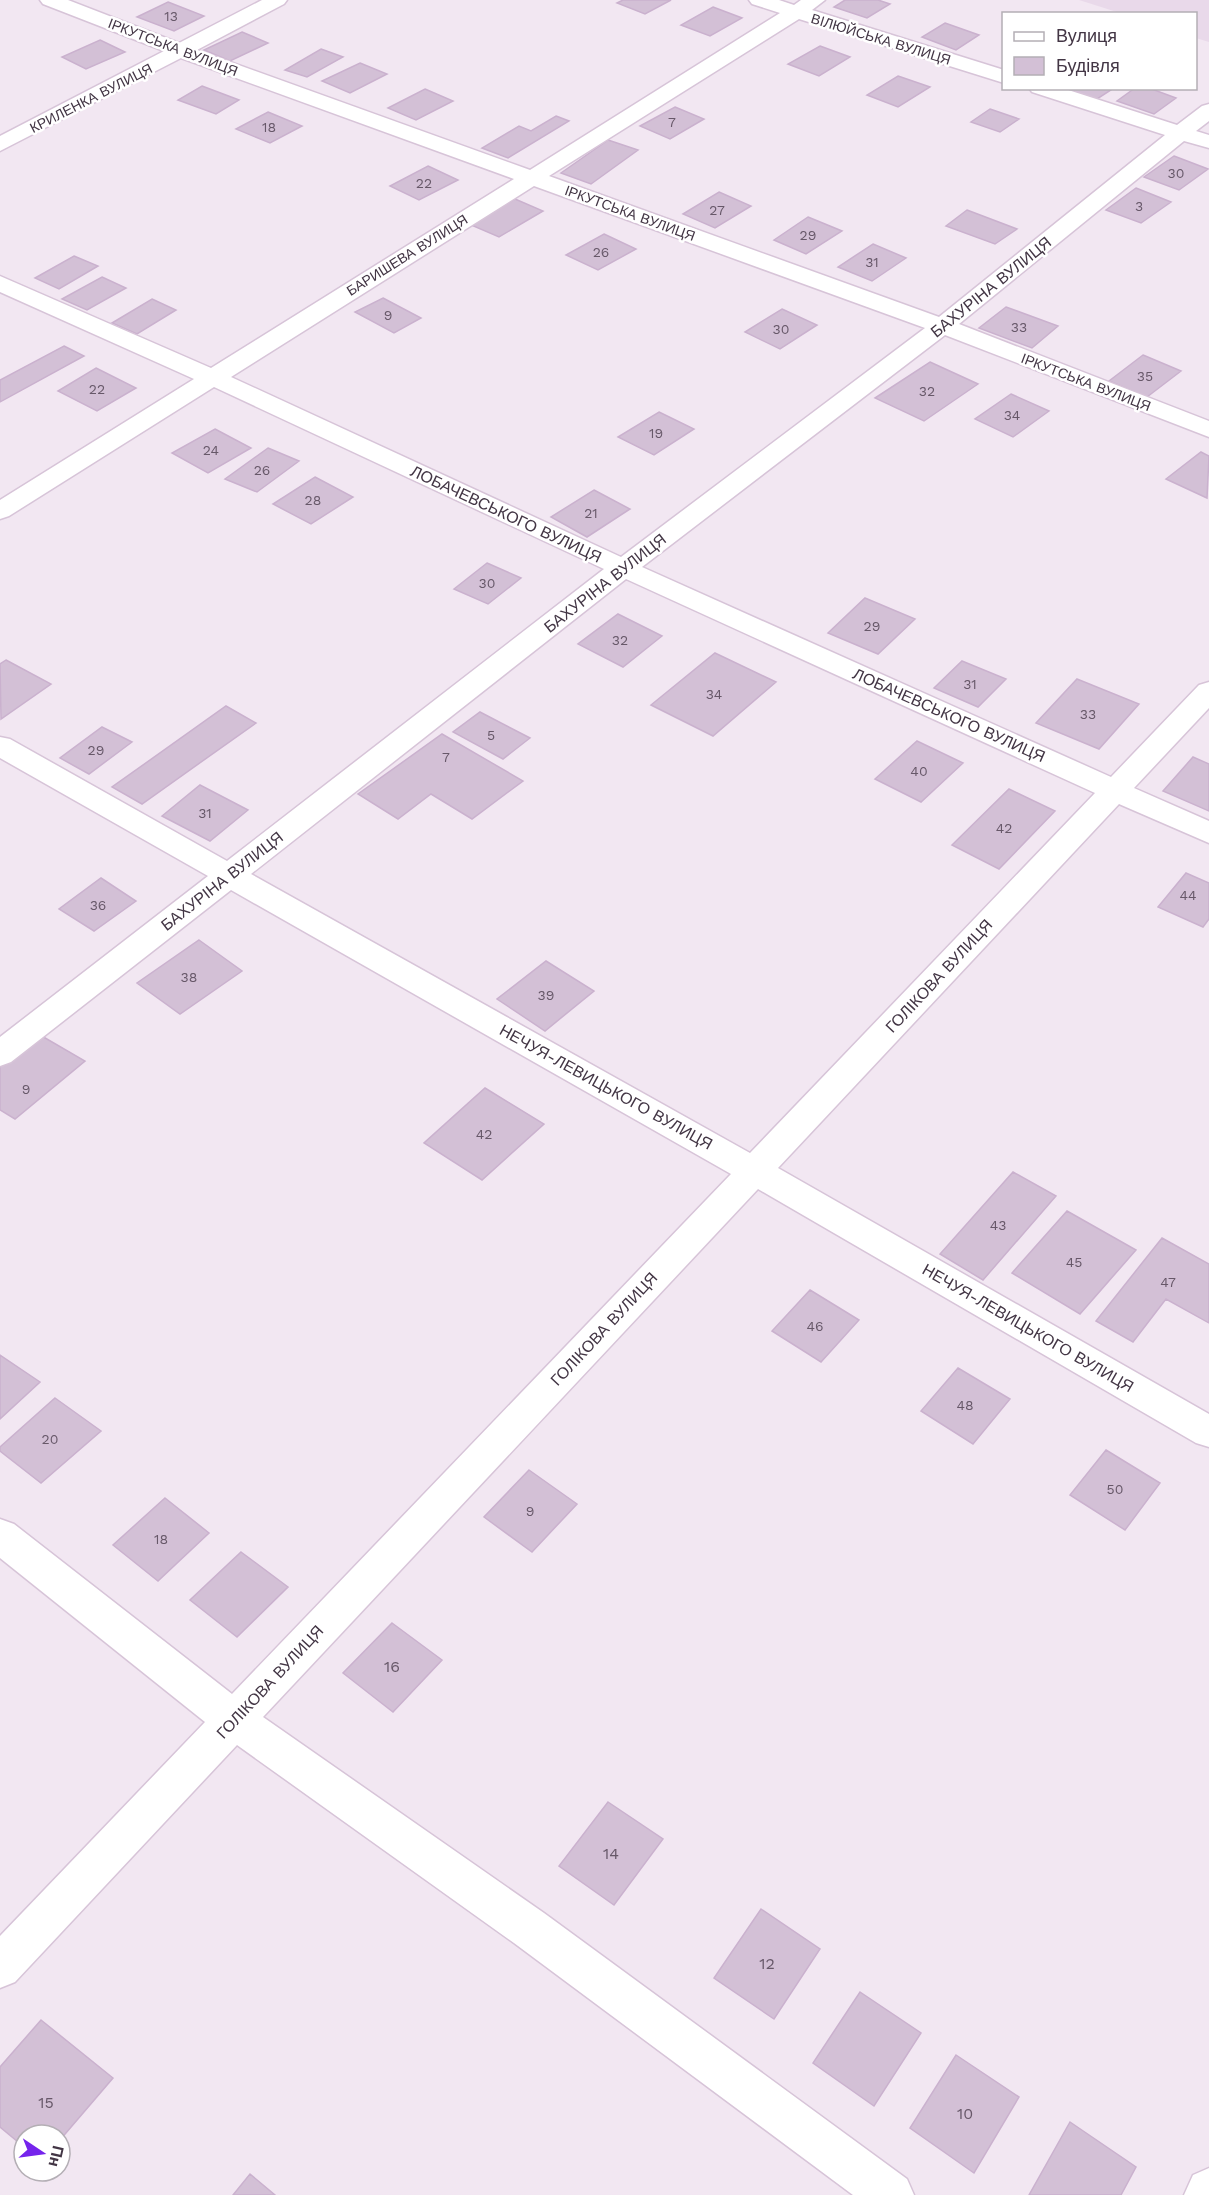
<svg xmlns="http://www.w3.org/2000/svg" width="1209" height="2195" font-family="'Work Sans',sans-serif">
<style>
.residential{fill:#e9d9ea}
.building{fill:#d3c0d6;stroke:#cab1ce;stroke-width:1.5}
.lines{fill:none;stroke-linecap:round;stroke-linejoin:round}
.minor-casing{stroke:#d7c4d8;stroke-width:3}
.minor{fill:#fff;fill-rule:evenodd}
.labels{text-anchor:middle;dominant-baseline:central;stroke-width:5;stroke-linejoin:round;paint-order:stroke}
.number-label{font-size:14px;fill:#675869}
.far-street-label{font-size:14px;fill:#433645;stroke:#fff}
.street-label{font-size:16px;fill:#433645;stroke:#fff}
.near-number-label{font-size:16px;fill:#675869}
</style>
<rect width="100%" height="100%" fill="#f2e7f2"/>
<path class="residential" d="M 1079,0 L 1209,0 L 1209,42 L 1196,38 L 1196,14 L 1120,13 Z"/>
<path class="building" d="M 623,0 L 671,0 L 645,14 L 617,3 Z
M 845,0 L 878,0 L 890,4 L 867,18 L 834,7 Z
M 168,2 L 204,16 L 174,31 L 137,17 Z
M 713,7 L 742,18 L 710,36 L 681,25 Z
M 945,23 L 979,35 L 956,50 L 922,37 Z
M 242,32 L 268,43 L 230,61 L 204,50 Z
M 100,40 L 125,52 L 86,69 L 62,57 Z
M 820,46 L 850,57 L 819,76 L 788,64 Z
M 321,49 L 343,57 L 307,77 L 285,70 Z
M 360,63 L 387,74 L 350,93 L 322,81 Z
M 898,76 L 930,87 L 898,107 L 867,95 Z
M 202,86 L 239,100 L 216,114 L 178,100 Z
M 1059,88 L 1114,88 L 1094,101 Z
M 1135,88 L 1149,88 L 1176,98 L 1154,114 L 1117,101 Z
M 425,89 L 453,101 L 416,120 L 388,108 Z
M 675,107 L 704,119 L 670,139 L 640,126 Z
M 990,109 L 1019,119 L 1000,132 L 971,122 Z
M 268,112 L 302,126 L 270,143 L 236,129 Z
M 556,116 L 569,121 L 508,158 L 482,148 L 519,126 L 531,131 Z
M 608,140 L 638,150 L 591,184 L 561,173 Z
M 1174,156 L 1208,169 L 1179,190 L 1144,177 Z
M 428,166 L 458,180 L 419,200 L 390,186 Z
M 1136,188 L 1171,202 L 1141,223 L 1106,210 Z
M 719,192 L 751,206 L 715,228 L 683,214 Z
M 515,199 L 543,211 L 499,237 L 471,225 Z
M 967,210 L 1017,229 L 995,244 L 946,226 Z
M 808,217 L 842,231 L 806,254 L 774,240 Z
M 604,234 L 636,249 L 598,270 L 566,255 Z
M 873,244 L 906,258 L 872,281 L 838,267 Z
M 74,256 L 98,266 L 59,289 L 35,278 Z
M 102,277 L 126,288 L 87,310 L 62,299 Z
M 383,298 L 421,318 L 394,333 L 355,312 Z
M 152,299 L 176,310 L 137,334 L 112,323 Z
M 1006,307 L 1058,326 L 1032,348 L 979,328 Z
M 782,309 L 817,325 L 780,349 L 745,332 Z
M 64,346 L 84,356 L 0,402 L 0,380 Z
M 1143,355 L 1181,371 L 1147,397 L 1109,381 Z
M 930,362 L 978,384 L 924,421 L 875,398 Z
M 96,368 L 136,388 L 97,411 L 58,391 Z
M 1011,394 L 1049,411 L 1013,437 L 975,419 Z
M 659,412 L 694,429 L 654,455 L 618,437 Z
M 215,429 L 251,448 L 208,473 L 172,453 Z
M 268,448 L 299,461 L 257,492 L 225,479 Z
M 1201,452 L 1209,456 L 1207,498 L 1166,479 Z
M 315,477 L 353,497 L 311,524 L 273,504 Z
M 594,490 L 630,509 L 587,537 L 551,517 Z
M 487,563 L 521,578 L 488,604 L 454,589 Z
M 865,598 L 915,619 L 878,654 L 828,633 Z
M 618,614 L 662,636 L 623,667 L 578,644 Z
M 715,653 L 776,682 L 713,736 L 651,705 Z
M 6,660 L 51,684 L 1,719 L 0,664 Z
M 962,661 L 1006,679 L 978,707 L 934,688 Z
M 1077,679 L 1139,704 L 1099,749 L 1036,723 Z
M 226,706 L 256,723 L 142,804 L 112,787 Z
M 480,712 L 530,738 L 503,759 L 453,732 Z
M 102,727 L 132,742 L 89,774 L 60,758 Z
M 442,734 L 523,781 L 472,819 L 431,794 L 398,819 L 358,794 Z
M 917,741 L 963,763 L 921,802 L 875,779 Z
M 1193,757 L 1209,764 L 1209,811 L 1163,791 Z
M 200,785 L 248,810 L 210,841 L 162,816 Z
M 1009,789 L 1055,811 L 999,869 L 952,845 Z
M 1186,873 L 1209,883 L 1209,919 L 1203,927 L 1158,907 Z
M 101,878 L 136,901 L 94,931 L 59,909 Z
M 199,940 L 242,971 L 180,1014 L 137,983 Z
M 546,961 L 594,991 L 545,1031 L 497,999 Z
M 40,1035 L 85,1061 L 15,1119 L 0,1110 L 0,1067 Z
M 485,1088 L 544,1124 L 482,1180 L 424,1143 Z
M 1013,1172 L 1056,1196 L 983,1280 L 940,1254 Z
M 1067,1211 L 1136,1250 L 1080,1314 L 1012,1273 Z
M 1162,1238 L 1209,1264 L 1209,1323 L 1166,1299 L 1133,1342 L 1096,1321 Z
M 810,1290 L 859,1320 L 821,1362 L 772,1331 Z
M 0,1355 L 40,1382 L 0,1419 Z
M 958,1368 L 1010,1399 L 973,1444 L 921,1411 Z
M 55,1398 L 101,1431 L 41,1483 L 0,1451 L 0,1447 Z
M 1106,1450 L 1160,1483 L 1125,1530 L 1070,1495 Z
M 529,1470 L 577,1504 L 532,1552 L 484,1517 Z
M 165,1498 L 209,1533 L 158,1581 L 113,1545 Z
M 241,1552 L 288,1587 L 237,1637 L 190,1600 Z
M 392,1623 L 442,1660 L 393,1712 L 343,1673 Z
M 608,1802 L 663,1839 L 614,1905 L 559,1866 Z
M 761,1909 L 820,1949 L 774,2019 L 714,1978 Z
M 860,1992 L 921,2033 L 874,2106 L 813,2063 Z
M 41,2020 L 113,2078 L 60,2140 L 60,2135 L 24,2135 L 24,2147 L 0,2127 L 0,2067 Z
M 956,2055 L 1019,2097 L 974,2173 L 910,2128 Z
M 1070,2122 L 1136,2167 L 1121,2195 L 1029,2195 Z
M 250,2174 L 275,2195 L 233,2195 Z"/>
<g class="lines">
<defs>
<path id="minor" d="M 40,0 L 68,0 L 179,43 L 262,0 L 287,0 L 284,4 L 197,50 L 530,170 L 780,13 L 752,4 L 749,0 L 779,0 L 794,5 L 801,0 L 825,0 L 812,10 L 1004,70 L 1004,83 L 799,19 L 549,176 L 939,317 L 1165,135 L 1032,92 L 1029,88 L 1062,88 L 1177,125 L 1202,106 L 1209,104 L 1209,121 L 1196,131 L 1209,135 L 1209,148 L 1184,141 L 959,324 L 1209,421 L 1209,437 L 945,335 L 642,567 L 1111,777 L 1199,685 L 1209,682 L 1209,708 L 1134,788 L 1209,821 L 1209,843 L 1119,804 L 778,1168 L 1209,1414 L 1209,1447 L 1196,1443 L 758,1189 L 263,1717 L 544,1913 L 907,2179 L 914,2195 L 853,2195 L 514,1943 L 237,1745 L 15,1982 L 0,1988 L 0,1936 L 205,1722 L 0,1558 L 0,1519 L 14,1524 L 232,1694 L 731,1174 L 231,890 L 11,1062 L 0,1066 L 0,1037 L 208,876 L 0,758 L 0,737 L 10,739 L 227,861 L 604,569 L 214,387 L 9,516 L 0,519 L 0,500 L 194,379 L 0,292 L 0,276 L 211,368 L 514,179 L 181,58 L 0,151 L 0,136 L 164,51 L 43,4 ZM 534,186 L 925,328 L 621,557 L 231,377 ZM 626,579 L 1095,793 L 750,1153 L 251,874 Z
M 1209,2168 L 1209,2195 L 1184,2195 L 1193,2175 Z"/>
</defs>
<use href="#minor" class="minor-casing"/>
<use href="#minor" class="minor"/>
</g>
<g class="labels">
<g class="number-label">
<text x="171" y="16">13</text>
<text x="672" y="122">7</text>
<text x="269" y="127">18</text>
<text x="1176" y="173">30</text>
<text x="424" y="183">22</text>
<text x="1139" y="206">3</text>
<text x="717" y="210">27</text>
<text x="808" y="235">29</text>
<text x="601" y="252">26</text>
<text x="872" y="262">31</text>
<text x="388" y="315">9</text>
<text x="1019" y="327">33</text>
<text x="781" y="329">30</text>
<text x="1145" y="376">35</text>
<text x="97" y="389">22</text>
<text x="927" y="391">32</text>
<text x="1012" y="415">34</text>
<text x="656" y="433">19</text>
<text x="211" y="450">24</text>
<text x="262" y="470">26</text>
<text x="313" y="500">28</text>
<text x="591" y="513">21</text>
<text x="487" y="583">30</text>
<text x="872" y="626">29</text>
<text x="620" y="640">32</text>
<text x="970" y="684">31</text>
<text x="714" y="694">34</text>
<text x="1088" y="714">33</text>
<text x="491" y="735">5</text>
<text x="96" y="750">29</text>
<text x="446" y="757">7</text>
<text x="919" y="771">40</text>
<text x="205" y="813">31</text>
<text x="1004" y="828">42</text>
<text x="1188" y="895">44</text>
<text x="98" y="905">36</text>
<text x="189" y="977">38</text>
<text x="546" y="995">39</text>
<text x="26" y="1089">9</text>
<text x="484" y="1134">42</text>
<text x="998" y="1225">43</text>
<text x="1074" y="1262">45</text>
<text x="1168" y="1282">47</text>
<text x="815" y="1326">46</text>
<text x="965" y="1405">48</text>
<text x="50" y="1439">20</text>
<text x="1115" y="1489">50</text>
<text x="530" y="1511">9</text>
<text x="161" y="1539">18</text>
</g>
<g class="far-street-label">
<text transform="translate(881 39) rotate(17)">ВІЛЮЙСЬКА ВУЛИЦЯ</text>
<text transform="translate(173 47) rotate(21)">ІРКУТСЬКА ВУЛИЦЯ</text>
<text transform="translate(91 98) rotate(-27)">КРИЛЕНКА ВУЛИЦЯ</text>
<text transform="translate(630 213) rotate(20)">ІРКУТСЬКА ВУЛИЦЯ</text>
<text transform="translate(407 255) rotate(-32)">БАРИШЕВА ВУЛИЦЯ</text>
<text transform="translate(1086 382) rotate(21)">ІРКУТСЬКА ВУЛИЦЯ</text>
</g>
<g class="street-label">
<text transform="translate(991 287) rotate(-39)">БАХУРІНА ВУЛИЦЯ</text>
<text transform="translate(506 514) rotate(25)">ЛОБАЧЕВСЬКОГО ВУЛИЦЯ</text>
<text transform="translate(605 583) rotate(-38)">БАХУРІНА ВУЛИЦЯ</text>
<text transform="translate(949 715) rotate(24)">ЛОБАЧЕВСЬКОГО ВУЛИЦЯ</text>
<text transform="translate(222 881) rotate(-38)">БАХУРІНА ВУЛИЦЯ</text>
<text transform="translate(939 976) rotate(-47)">ГОЛІКОВА ВУЛИЦЯ</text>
<text transform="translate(606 1087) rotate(29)">НЕЧУЯ-ЛЕВИЦЬКОГО ВУЛИЦЯ</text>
<text transform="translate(1028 1328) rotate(30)">НЕЧУЯ-ЛЕВИЦЬКОГО ВУЛИЦЯ</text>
<text transform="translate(604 1329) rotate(-47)">ГОЛІКОВА ВУЛИЦЯ</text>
<text transform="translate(270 1682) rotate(-47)">ГОЛІКОВА ВУЛИЦЯ</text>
</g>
<g class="near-number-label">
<text x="392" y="1666">16</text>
<text x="611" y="1853">14</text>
<text x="767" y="1963">12</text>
<text x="46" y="2102">15</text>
<text x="965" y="2113">10</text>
</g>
</g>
<rect x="1002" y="12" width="195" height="78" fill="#ffffff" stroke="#b4afb5" stroke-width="1.5"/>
<rect x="1014" y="32" width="30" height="9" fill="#ffffff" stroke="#b4afb5" stroke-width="1.5"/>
<text x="1056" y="42" font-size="18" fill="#433645">Вулиця</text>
<rect x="1014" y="57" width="30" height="18" fill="#d3c0d6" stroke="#b4afb5" stroke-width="1.5"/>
<text x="1056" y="72" font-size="18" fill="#433645">Будівля</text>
<g transform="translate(42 2153) rotate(103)"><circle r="28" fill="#ffffff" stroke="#b4afb5" stroke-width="1.5"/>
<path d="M0-4.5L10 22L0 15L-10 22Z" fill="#7524ec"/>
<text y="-9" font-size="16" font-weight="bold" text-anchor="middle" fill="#433645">Пн</text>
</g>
</svg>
